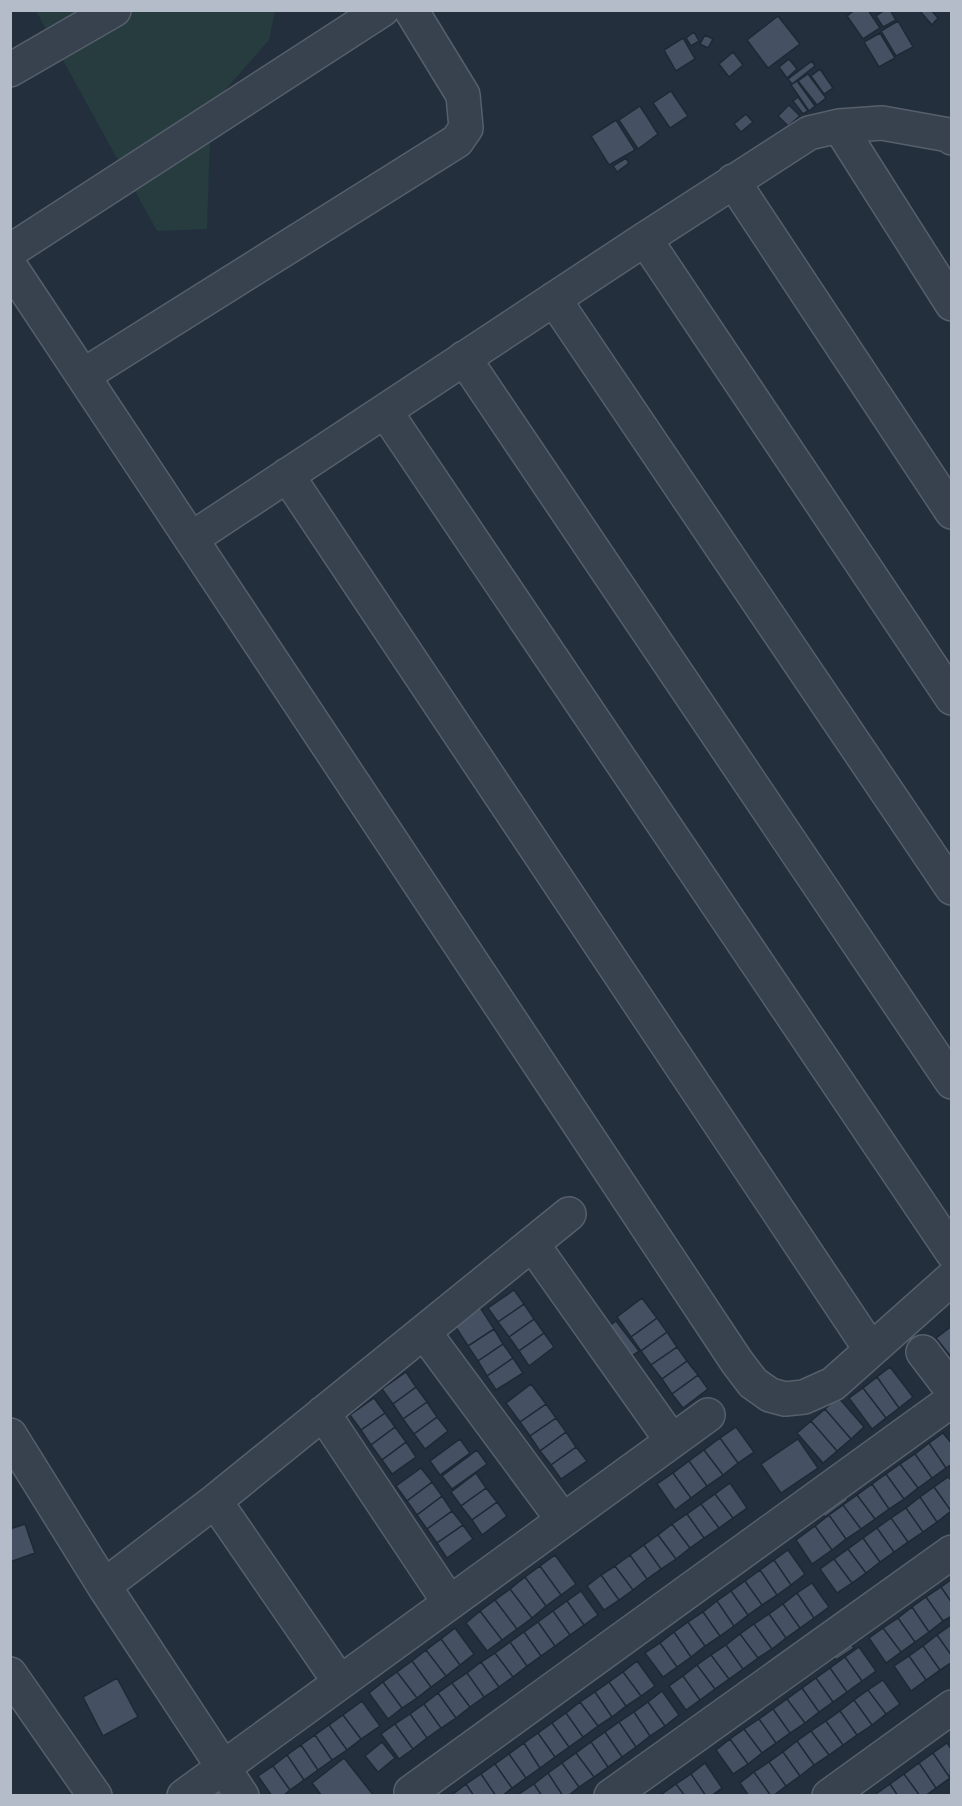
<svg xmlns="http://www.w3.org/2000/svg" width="962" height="1806" font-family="Arial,sans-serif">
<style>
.green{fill:#263c3f}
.building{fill:#455162;stroke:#1f2835;stroke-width:1.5}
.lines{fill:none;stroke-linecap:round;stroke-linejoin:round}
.minor-casing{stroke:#565f6c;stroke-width:36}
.minor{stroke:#38414e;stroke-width:33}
</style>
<rect width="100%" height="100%" fill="#242f3e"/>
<path class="green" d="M 36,11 L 275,11 L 269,40 L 211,106 L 207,229 L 157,231 Z"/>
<path class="building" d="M 855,10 L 868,10 L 880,28 L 863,39 L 847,16 Z
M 885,10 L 890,10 L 896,20 L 883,27 L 876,16 Z
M 919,10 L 931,10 L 938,18 L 932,25 Z
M 778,16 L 800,44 L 768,68 L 747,40 Z
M 898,21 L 913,47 L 896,56 L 881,31 Z
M 694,32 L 699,41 L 691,46 L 686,38 Z
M 880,33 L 895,58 L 879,67 L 864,42 Z
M 705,35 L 713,39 L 708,48 L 700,44 Z
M 683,38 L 695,59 L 676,71 L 664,50 Z
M 733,52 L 743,65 L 729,77 L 719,64 Z
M 789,59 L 797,69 L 787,78 L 779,67 Z
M 812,61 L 815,66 L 792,84 L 788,79 Z
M 820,69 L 833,88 L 824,94 L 811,76 Z
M 808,74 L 826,98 L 817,105 L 798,81 Z
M 797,81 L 815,106 L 809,111 L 791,85 Z
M 671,91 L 688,116 L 670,128 L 653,103 Z
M 798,97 L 808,111 L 803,114 L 793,101 Z
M 789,105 L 800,116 L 788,126 L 778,116 Z
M 640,106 L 658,134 L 638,149 L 619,120 Z
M 746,114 L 753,122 L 741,132 L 734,124 Z
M 616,120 L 635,150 L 609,165 L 591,136 Z
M 626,158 L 629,163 L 617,172 L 613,166 Z
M 514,1290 L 524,1304 L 498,1322 L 488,1308 Z
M 642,1298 L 657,1318 L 631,1337 L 617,1317 Z
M 476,1301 L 494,1329 L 468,1346 L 450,1318 Z
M 524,1304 L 534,1319 L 509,1337 L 498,1322 Z
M 657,1318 L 667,1332 L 641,1351 L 631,1337 Z
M 534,1319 L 544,1333 L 519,1351 L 509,1337 Z
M 616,1321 L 639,1351 L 626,1360 L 604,1330 Z
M 952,1326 L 952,1358 L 936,1338 Z
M 494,1329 L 503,1344 L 478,1361 L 468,1346 Z
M 667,1332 L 677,1347 L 651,1365 L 641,1351 Z
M 544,1333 L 554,1347 L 529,1366 L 519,1351 Z
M 503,1344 L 513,1358 L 487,1376 L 478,1361 Z
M 677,1347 L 687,1361 L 662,1379 L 651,1365 Z
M 513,1358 L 523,1373 L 496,1390 L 487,1376 Z
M 687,1361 L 698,1375 L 672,1394 L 662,1379 Z
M 890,1367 L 913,1397 L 899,1408 L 877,1377 Z
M 406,1372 L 416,1387 L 393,1404 L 382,1389 Z
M 698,1375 L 708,1389 L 683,1408 L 672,1394 Z
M 877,1377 L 899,1408 L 886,1418 L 863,1388 Z
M 531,1384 L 546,1404 L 520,1422 L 506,1403 Z
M 416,1387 L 427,1402 L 403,1419 L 393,1404 Z
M 863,1388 L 886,1418 L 872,1429 L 849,1398 Z
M 838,1397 L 864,1427 L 851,1439 L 825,1409 Z
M 374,1398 L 385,1413 L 361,1430 L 350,1415 Z
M 427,1402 L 437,1417 L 414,1434 L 403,1419 Z
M 546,1404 L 556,1418 L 530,1436 L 520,1422 Z
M 825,1409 L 851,1439 L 837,1451 L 811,1421 Z
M 385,1413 L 395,1427 L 371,1445 L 361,1430 Z
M 437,1417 L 448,1431 L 425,1449 L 414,1434 Z
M 556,1418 L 566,1432 L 540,1451 L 530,1436 Z
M 811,1421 L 837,1451 L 823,1463 L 797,1433 Z
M 395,1427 L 406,1442 L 382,1460 L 371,1445 Z
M 736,1427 L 754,1452 L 738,1463 L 720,1438 Z
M 566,1432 L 576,1447 L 551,1465 L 540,1451 Z
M 943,1433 L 952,1444 L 952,1464 L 946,1468 L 929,1443 Z
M 720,1438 L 738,1463 L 723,1475 L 704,1450 Z
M 460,1439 L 470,1453 L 440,1475 L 430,1461 Z
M 798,1439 L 818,1468 L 781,1493 L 761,1464 Z
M 406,1442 L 416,1457 L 392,1474 L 382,1460 Z
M 929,1443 L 946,1468 L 932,1478 L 915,1454 Z
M 576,1447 L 587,1461 L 561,1479 L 551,1465 Z
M 477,1450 L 487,1464 L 452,1489 L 442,1476 Z
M 704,1450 L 723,1475 L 707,1486 L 689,1461 Z
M 915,1454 L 932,1478 L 918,1488 L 900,1464 Z
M 689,1461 L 707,1486 L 691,1498 L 673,1473 Z
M 900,1464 L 918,1488 L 904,1499 L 886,1474 Z
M 421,1468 L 432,1482 L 407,1501 L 396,1486 Z
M 476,1473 L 486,1488 L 461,1506 L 451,1492 Z
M 673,1473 L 691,1498 L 675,1510 L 657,1484 Z
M 886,1474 L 904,1499 L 889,1509 L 872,1484 Z
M 948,1477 L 952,1481 L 951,1511 L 934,1487 Z
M 432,1482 L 442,1496 L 417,1515 L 407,1501 Z
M 730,1483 L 747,1508 L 733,1518 L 715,1494 Z
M 872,1484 L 889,1509 L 875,1519 L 857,1495 Z
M 934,1487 L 951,1511 L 937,1522 L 920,1497 Z
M 486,1488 L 497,1502 L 472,1520 L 461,1506 Z
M 840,1489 L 848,1500 L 825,1517 L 817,1507 Z
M 715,1494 L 733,1518 L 719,1528 L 701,1504 Z
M 857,1495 L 875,1519 L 861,1529 L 843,1505 Z
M 442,1496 L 452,1511 L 427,1529 L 417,1515 Z
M 920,1497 L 937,1522 L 923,1532 L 906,1508 Z
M 497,1502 L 507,1516 L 482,1535 L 472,1520 Z
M 701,1504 L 719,1528 L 704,1538 L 687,1514 Z
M 843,1505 L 861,1529 L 846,1539 L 829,1515 Z
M 906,1508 L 923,1532 L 908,1542 L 891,1518 Z
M 452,1511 L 463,1525 L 437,1543 L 427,1529 Z
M 687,1514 L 704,1538 L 690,1548 L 672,1524 Z
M 829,1515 L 846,1539 L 832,1550 L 815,1526 Z
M 891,1518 L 908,1542 L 894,1552 L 877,1528 Z
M 25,1524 L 35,1553 L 10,1562 L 10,1529 Z
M 672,1524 L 690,1548 L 676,1559 L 658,1535 Z
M 463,1525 L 473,1539 L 447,1558 L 437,1543 Z
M 815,1526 L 832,1550 L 812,1564 L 796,1540 Z
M 877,1528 L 894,1552 L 880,1562 L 863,1538 Z
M 658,1535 L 676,1559 L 661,1569 L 644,1545 Z
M 863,1538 L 880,1562 L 866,1573 L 848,1549 Z
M 644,1545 L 661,1569 L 647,1579 L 630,1555 Z
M 848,1549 L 866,1573 L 852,1583 L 834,1559 Z
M 788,1550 L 805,1574 L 791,1585 L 774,1560 Z
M 555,1555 L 576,1584 L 561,1595 L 540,1566 Z
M 630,1555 L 647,1579 L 633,1590 L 615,1566 Z
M 834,1559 L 852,1583 L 837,1593 L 820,1569 Z
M 774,1560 L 791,1585 L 777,1595 L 760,1570 Z
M 540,1566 L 561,1595 L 546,1606 L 525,1577 Z
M 615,1566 L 633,1590 L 619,1600 L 601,1575 Z
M 760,1570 L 777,1595 L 762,1605 L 745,1581 Z
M 601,1575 L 619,1600 L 604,1610 L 587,1586 Z
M 525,1577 L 546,1606 L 532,1618 L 510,1589 Z
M 952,1579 L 952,1603 L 941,1587 Z
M 745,1581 L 762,1605 L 748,1615 L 731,1591 Z
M 812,1583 L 829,1607 L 814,1618 L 797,1593 Z
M 941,1587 L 952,1603 L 952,1616 L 943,1621 L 926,1597 Z
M 510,1589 L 532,1618 L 517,1629 L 495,1600 Z
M 581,1591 L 598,1615 L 584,1625 L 567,1601 Z
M 731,1591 L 748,1615 L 734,1626 L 717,1601 Z
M 797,1593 L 814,1618 L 800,1628 L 783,1604 Z
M 926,1597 L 943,1621 L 929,1632 L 912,1607 Z
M 495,1600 L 517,1629 L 502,1640 L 480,1611 Z
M 567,1601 L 584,1625 L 570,1635 L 553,1611 Z
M 717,1601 L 734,1626 L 720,1636 L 703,1612 Z
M 783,1604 L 800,1628 L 786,1638 L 769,1614 Z
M 912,1607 L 929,1632 L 915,1642 L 898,1618 Z
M 480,1611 L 502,1640 L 487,1651 L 466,1623 Z
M 553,1611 L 570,1635 L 555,1646 L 538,1622 Z
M 703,1612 L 720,1636 L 705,1646 L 688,1622 Z
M 769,1614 L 786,1638 L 772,1649 L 754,1624 Z
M 898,1618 L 915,1642 L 901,1652 L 883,1628 Z
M 538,1622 L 555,1646 L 541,1656 L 524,1632 Z
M 688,1622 L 705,1646 L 691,1657 L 674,1632 Z
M 754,1624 L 772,1649 L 758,1658 L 740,1634 Z
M 951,1625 L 952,1626 L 952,1656 L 937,1635 Z
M 455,1628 L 474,1654 L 460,1665 L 441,1639 Z
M 883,1628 L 901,1652 L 886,1663 L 869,1638 Z
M 524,1632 L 541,1656 L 527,1666 L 510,1642 Z
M 674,1632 L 691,1657 L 677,1667 L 660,1643 Z
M 843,1633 L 854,1648 L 836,1660 L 826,1646 Z
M 740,1634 L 758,1658 L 743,1669 L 726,1645 Z
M 937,1635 L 952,1656 L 952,1662 L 940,1670 L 923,1646 Z
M 441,1639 L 460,1665 L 446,1676 L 426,1650 Z
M 510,1642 L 527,1666 L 513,1677 L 495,1653 Z
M 660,1643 L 677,1667 L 663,1677 L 645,1653 Z
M 726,1645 L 743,1669 L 729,1679 L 711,1655 Z
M 923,1646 L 940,1670 L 926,1680 L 909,1656 Z
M 859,1647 L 876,1671 L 862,1681 L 845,1657 Z
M 426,1650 L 446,1676 L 431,1687 L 412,1661 Z
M 495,1653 L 513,1677 L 499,1687 L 481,1662 Z
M 711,1655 L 729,1679 L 715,1689 L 697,1665 Z
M 909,1656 L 926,1680 L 911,1691 L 894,1666 Z
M 845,1657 L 862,1681 L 847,1692 L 830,1668 Z
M 412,1661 L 431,1687 L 417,1698 L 397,1672 Z
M 637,1661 L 655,1686 L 641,1696 L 623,1672 Z
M 481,1662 L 499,1687 L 484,1697 L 467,1673 Z
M 697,1665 L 715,1689 L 700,1700 L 683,1676 Z
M 830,1668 L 847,1692 L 833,1702 L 816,1678 Z
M 397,1672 L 417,1698 L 402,1708 L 383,1682 Z
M 623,1672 L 641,1696 L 626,1706 L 609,1682 Z
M 467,1673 L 484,1697 L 470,1707 L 452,1683 Z
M 683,1676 L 700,1700 L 686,1710 L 669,1686 Z
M 117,1678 L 138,1717 L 103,1736 L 83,1697 Z
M 816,1678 L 833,1702 L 819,1712 L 802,1688 Z
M 883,1680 L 900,1704 L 886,1714 L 868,1690 Z
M 383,1682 L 402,1708 L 388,1719 L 369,1693 Z
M 609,1682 L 626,1706 L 612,1717 L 595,1692 Z
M 452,1683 L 470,1707 L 456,1718 L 438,1693 Z
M 802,1688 L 819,1712 L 805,1723 L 787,1699 Z
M 868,1690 L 886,1714 L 872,1725 L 854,1700 Z
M 662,1691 L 679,1715 L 665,1726 L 648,1702 Z
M 595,1692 L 612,1717 L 598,1726 L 580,1702 Z
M 438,1693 L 456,1718 L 441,1728 L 424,1704 Z
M 787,1699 L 805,1723 L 790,1733 L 773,1709 Z
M 854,1700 L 872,1725 L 857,1735 L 840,1711 Z
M 362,1701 L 380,1726 L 361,1739 L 343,1715 Z
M 580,1702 L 598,1726 L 583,1737 L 566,1713 Z
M 648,1702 L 665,1726 L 650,1736 L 634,1712 Z
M 424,1704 L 441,1728 L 427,1738 L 410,1714 Z
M 773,1709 L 790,1733 L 776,1743 L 759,1719 Z
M 840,1711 L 857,1735 L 843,1745 L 826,1721 Z
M 634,1712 L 650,1736 L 636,1747 L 619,1722 Z
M 566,1713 L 583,1737 L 569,1747 L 552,1723 Z
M 410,1714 L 427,1738 L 413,1749 L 395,1724 Z
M 343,1715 L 361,1739 L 347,1750 L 329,1725 Z
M 759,1719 L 776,1743 L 762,1753 L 744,1729 Z
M 826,1721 L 843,1745 L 829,1755 L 811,1731 Z
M 619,1722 L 636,1747 L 622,1757 L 605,1732 Z
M 552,1723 L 569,1747 L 555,1757 L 538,1733 Z
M 395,1724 L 413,1749 L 399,1759 L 381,1734 Z
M 329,1725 L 347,1750 L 332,1760 L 315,1735 Z
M 744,1729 L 762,1753 L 748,1764 L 730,1739 Z
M 811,1731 L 829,1755 L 814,1765 L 797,1741 Z
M 605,1732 L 622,1757 L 608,1767 L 591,1742 Z
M 538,1733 L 555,1757 L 540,1768 L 524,1743 Z
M 315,1735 L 332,1760 L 318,1770 L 301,1745 Z
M 730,1739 L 748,1764 L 733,1774 L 716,1750 Z
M 797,1741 L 814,1765 L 800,1776 L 783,1752 Z
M 382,1742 L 395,1758 L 378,1772 L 365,1756 Z
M 591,1742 L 608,1767 L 594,1777 L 576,1753 Z
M 524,1743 L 540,1768 L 526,1778 L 509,1754 Z
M 947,1743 L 952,1750 L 950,1778 L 933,1753 Z
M 301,1745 L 318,1770 L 304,1780 L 287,1755 Z
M 783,1752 L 800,1776 L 786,1786 L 769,1762 Z
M 576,1753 L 594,1777 L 579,1787 L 562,1763 Z
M 933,1753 L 950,1778 L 936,1788 L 919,1763 Z
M 509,1754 L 526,1778 L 512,1788 L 495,1764 Z
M 287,1755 L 304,1780 L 290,1790 L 273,1766 Z
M 344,1758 L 374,1796 L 322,1796 L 312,1783 Z
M 769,1762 L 786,1786 L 773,1796 L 771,1796 L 754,1772 Z
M 562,1763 L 579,1787 L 568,1796 L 563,1796 L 548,1773 Z
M 705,1763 L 722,1788 L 711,1796 L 706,1796 L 691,1774 Z
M 919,1763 L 936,1788 L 925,1796 L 920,1796 L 904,1774 Z
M 495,1764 L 512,1788 L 502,1796 L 496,1796 L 481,1774 Z
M 273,1766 L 290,1790 L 283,1796 L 272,1796 L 258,1776 Z
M 754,1772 L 771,1796 L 749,1796 L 740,1783 Z
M 548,1773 L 563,1796 L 542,1796 L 534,1784 Z
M 481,1774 L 496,1796 L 474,1796 L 466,1784 Z
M 691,1774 L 706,1796 L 685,1796 L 676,1784 Z
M 904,1774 L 920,1796 L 898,1796 L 890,1784 Z
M 466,1784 L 474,1796 L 452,1796 L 452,1795 Z
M 534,1784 L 542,1796 L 520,1796 L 519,1794 Z
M 676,1784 L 685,1796 L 663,1796 L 662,1794 Z
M 890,1784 L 898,1796 L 876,1796 L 876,1794 Z"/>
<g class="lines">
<defs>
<path id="minor" d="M 10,70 L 114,10
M 839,126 L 952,304
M 733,181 L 952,512
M 645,239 L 952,698
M 10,251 L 382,10
M 10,266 L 737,1362 L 753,1383 L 770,1395 L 785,1399 L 804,1397 L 833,1384 L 952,1278
M 554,299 L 952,888
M 464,358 L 952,1082
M 84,375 L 457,141 L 466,128 L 463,95 L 411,10
M 385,411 L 952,1252
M 287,475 L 871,1350
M 191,539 L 645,239 L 809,133 L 839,126 L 882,123 L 949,135 L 952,138
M 533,1245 L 672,1441
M 424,1332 L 563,1520
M 923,1352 L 952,1390
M 323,1413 L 449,1602
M 10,1435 L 104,1586 L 242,1796
M 215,1501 L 339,1681
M 104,1586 L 215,1501 L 569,1214
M 10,1674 L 95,1796
M 184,1796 L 708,1415
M 413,1796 L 411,1792 L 952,1400
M 611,1796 L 952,1552
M 829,1796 L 952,1707"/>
</defs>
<use href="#minor" class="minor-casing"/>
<use href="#minor" class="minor"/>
</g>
<rect width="962" height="1806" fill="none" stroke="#b4bcc9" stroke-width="24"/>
</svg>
